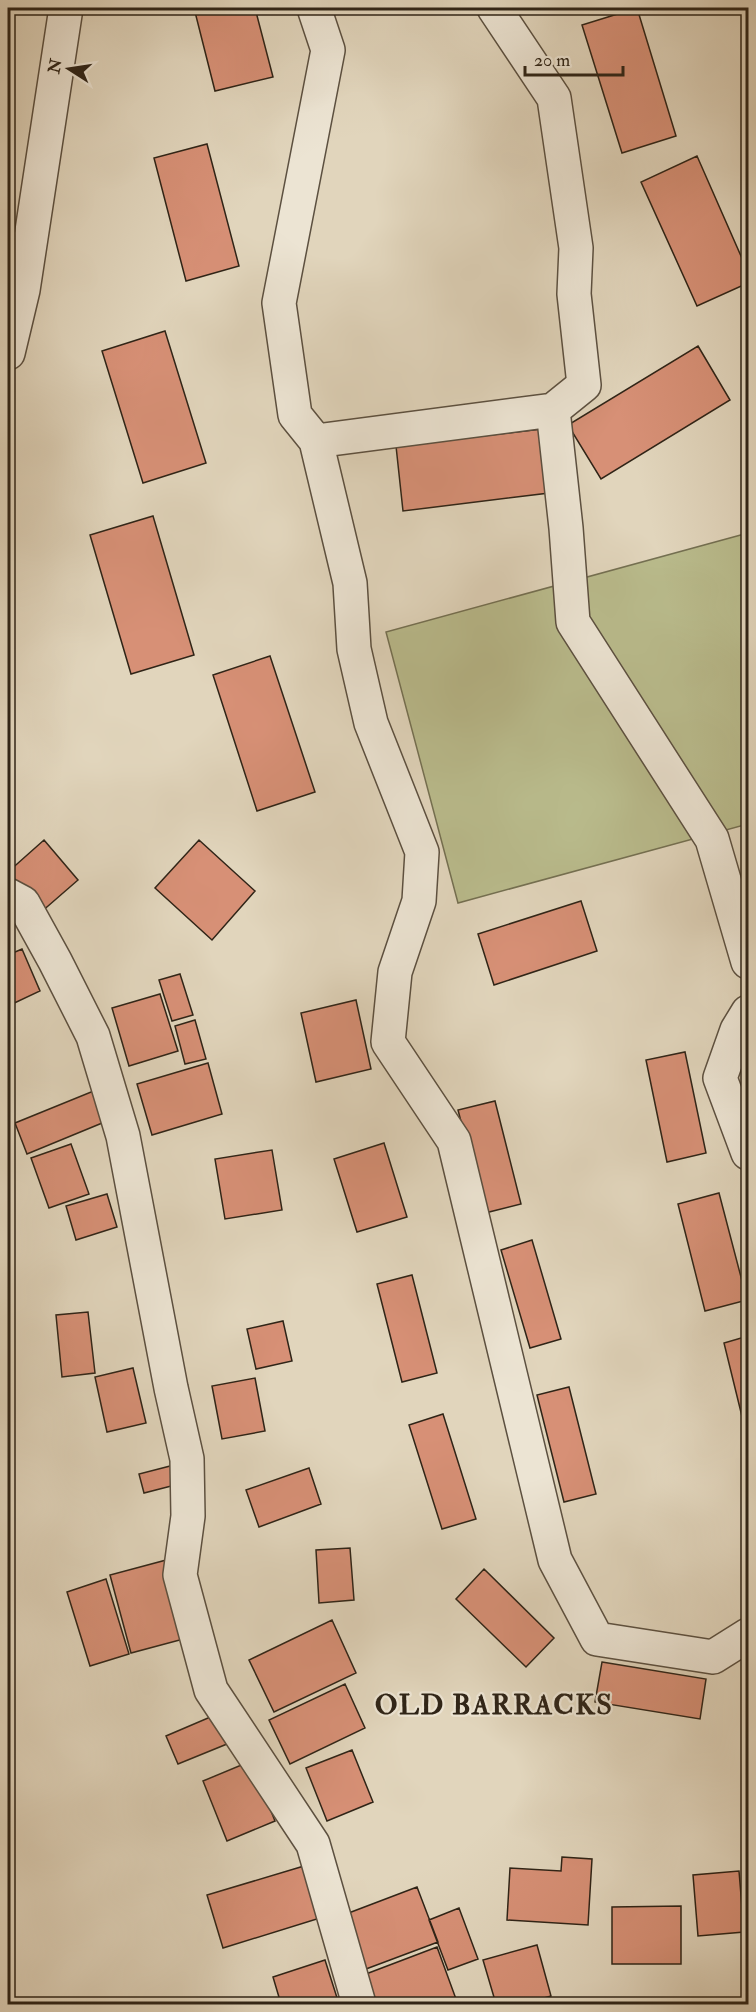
<svg xmlns="http://www.w3.org/2000/svg" width="756" height="2012" font-family="'IM FELL Double Pica',serif">
<style>
.green{fill:#b9bb8c;stroke:#747052;stroke-width:1.5}
.building{fill:#d79076;stroke:#2f2417;stroke-width:1.5}
.lines{fill:none;stroke-linecap:round;stroke-linejoin:round}
.minor-casing{stroke:#5c5040;stroke-width:36}
.minor{stroke:#ece4d3;stroke-width:33}
.labels{text-anchor:middle;dominant-baseline:central;stroke-width:4.5;stroke-linejoin:round;paint-order:stroke}
.district-label{font-size:28px;font-weight:bold;letter-spacing:1.5px;fill:#2f2417;stroke:#ece4d3}
</style>
<rect width="100%" height="100%" fill="#e1d5bc"/>
<filter id="stains"><feTurbulence type="fractalNoise" baseFrequency=".00333" numOctaves="4"/><feColorMatrix values="0 0 0 0 .2 0 0 0 0 .09 0 0 0 0 .02 0 0 0 .5 -.17"/></filter>
<radialGradient id="worn" r=".72"><stop offset=".6" stop-color="#630" stop-opacity="0"/><stop offset="1" stop-color="#630" stop-opacity=".3"/></radialGradient>
<path class="green" d="M 748,533 L 748,824 L 458,903 L 386,632 Z"/>
<path class="building" d="M 194,8 L 255,8 L 273,77 L 215,91 Z
M 637,8 L 676,136 L 622,153 L 582,25 Z
M 207,144 L 239,266 L 186,281 L 154,158 Z
M 697,156 L 748,272 L 748,283 L 697,306 L 641,182 Z
M 165,331 L 206,463 L 143,483 L 102,351 Z
M 698,346 L 730,400 L 601,479 L 568,425 Z
M 542,429 L 549,493 L 403,511 L 396,446 Z
M 153,516 L 194,655 L 131,674 L 90,535 Z
M 270,656 L 315,792 L 257,811 L 213,675 Z
M 44,840 L 78,880 L 40,913 L 8,875 L 8,872 Z
M 199,840 L 255,891 L 212,940 L 155,888 Z
M 581,901 L 597,951 L 494,985 L 478,934 Z
M 22,949 L 40,991 L 8,1006 L 8,955 Z
M 180,974 L 193,1015 L 172,1021 L 159,980 Z
M 160,994 L 178,1051 L 129,1066 L 112,1008 Z
M 356,1000 L 371,1069 L 316,1082 L 301,1013 Z
M 195,1020 L 206,1059 L 185,1064 L 175,1026 Z
M 685,1052 L 706,1153 L 667,1162 L 646,1060 Z
M 208,1063 L 222,1114 L 152,1135 L 137,1084 Z
M 96,1090 L 107,1121 L 27,1154 L 15,1123 Z
M 495,1101 L 521,1204 L 485,1213 L 458,1110 Z
M 384,1143 L 407,1217 L 357,1232 L 334,1159 Z
M 71,1144 L 89,1194 L 49,1208 L 31,1158 Z
M 272,1150 L 282,1210 L 225,1219 L 215,1159 Z
M 719,1193 L 747,1300 L 705,1311 L 678,1204 Z
M 107,1194 L 117,1227 L 76,1240 L 66,1206 Z
M 532,1240 L 561,1339 L 530,1348 L 501,1250 Z
M 412,1275 L 437,1373 L 402,1382 L 377,1284 Z
M 88,1312 L 95,1373 L 62,1377 L 56,1315 Z
M 283,1321 L 292,1361 L 256,1369 L 247,1329 Z
M 748,1336 L 748,1441 L 724,1343 Z
M 133,1368 L 146,1423 L 107,1432 L 95,1377 Z
M 255,1378 L 265,1431 L 222,1439 L 212,1386 Z
M 569,1387 L 596,1494 L 564,1502 L 537,1395 Z
M 443,1414 L 476,1519 L 442,1529 L 409,1425 Z
M 178,1464 L 183,1483 L 144,1493 L 139,1474 Z
M 309,1468 L 321,1504 L 259,1527 L 246,1490 Z
M 350,1548 L 354,1600 L 319,1603 L 316,1550 Z
M 170,1559 L 191,1637 L 131,1653 L 110,1575 Z
M 484,1569 L 554,1638 L 526,1667 L 456,1599 Z
M 106,1579 L 129,1654 L 90,1666 L 67,1592 Z
M 332,1620 L 356,1673 L 274,1712 L 249,1660 Z
M 602,1662 L 706,1679 L 700,1719 L 595,1702 Z
M 345,1684 L 365,1728 L 290,1764 L 269,1720 Z
M 215,1715 L 227,1744 L 178,1764 L 166,1736 Z
M 352,1750 L 373,1802 L 327,1821 L 306,1768 Z
M 251,1761 L 275,1821 L 227,1841 L 203,1781 Z
M 562,1857 L 592,1859 L 588,1925 L 507,1920 L 510,1868 L 561,1871 Z
M 304,1866 L 320,1918 L 223,1948 L 207,1895 Z
M 739,1871 L 744,1932 L 698,1936 L 693,1875 Z
M 417,1887 L 438,1942 L 366,1969 L 346,1914 Z
M 681,1906 L 681,1964 L 612,1964 L 612,1907 Z
M 459,1908 L 478,1959 L 448,1970 L 429,1920 Z
M 537,1945 L 551,1996 L 523,2004 L 496,2004 L 483,1960 Z
M 437,1947 L 456,1999 L 441,2004 L 377,2004 L 366,1974 Z
M 325,1960 L 339,2004 L 281,2004 L 273,1977 Z"/>
<g class="lines">
<defs>
<path id="minor" d="M 314,8 L 328,50 L 279,303 L 295,415 L 316,441 L 350,583 L 354,649 L 371,723 L 422,852 L 419,901 L 395,972 L 388,1042 L 454,1141 L 555,1560 L 597,1639 L 713,1657 L 748,1635
M 8,353 L 23,290 L 66,8
M 553,410 L 566,528 L 573,622 L 712,839 L 748,962
M 316,441 L 553,410 L 584,385 L 574,294 L 576,248 L 554,98 L 494,8
M 8,895 L 23,903 L 55,961 L 93,1036 L 123,1136 L 171,1388 L 187,1459 L 188,1516 L 180,1575 L 211,1690 L 313,1844 L 359,2004
M 748,1012 L 737,1030 L 720,1078 L 748,1153"/>
</defs>
<use href="#minor" class="minor-casing"/>
<use href="#minor" class="minor"/>
</g>
<g class="labels">
<g class="district-label">
<text x="494" y="1705">OLD BARRACKS</text>
</g>
</g>
<rect width="756" height="2012" fill="none" stroke="#e1d5bc" stroke-width="30"/>
<rect x="9" y="9" width="738" height="1994" fill="none" stroke="#2f2417" stroke-width="3"/>
<rect x="15" y="15" width="726" height="1982" fill="none" stroke="#2f2417" stroke-width="1.5"/>
<g transform="translate(69 69) rotate(282)" stroke="#ece4d3" stroke-width="4.5" paint-order="stroke">
<path d="M0-4.5L10 22L0 15L-10 22Z" fill="#2f2417"/>
<text y="-9" font-size="16" font-weight="bold" text-anchor="middle" fill="#2f2417">N</text>
</g>
<path d="M525 66v9h98v-9" fill="none" stroke="#2f2417" stroke-width="3"/>
<text x="534" y="66" font-size="18" fill="#2f2417" stroke="#ece4d3" stroke-width="4.5" paint-order="stroke">20 m</text>
<rect width="100%" height="100%" filter="url(#stains)"/>
<rect width="100%" height="100%" fill="url(#worn)"/>
</svg>
